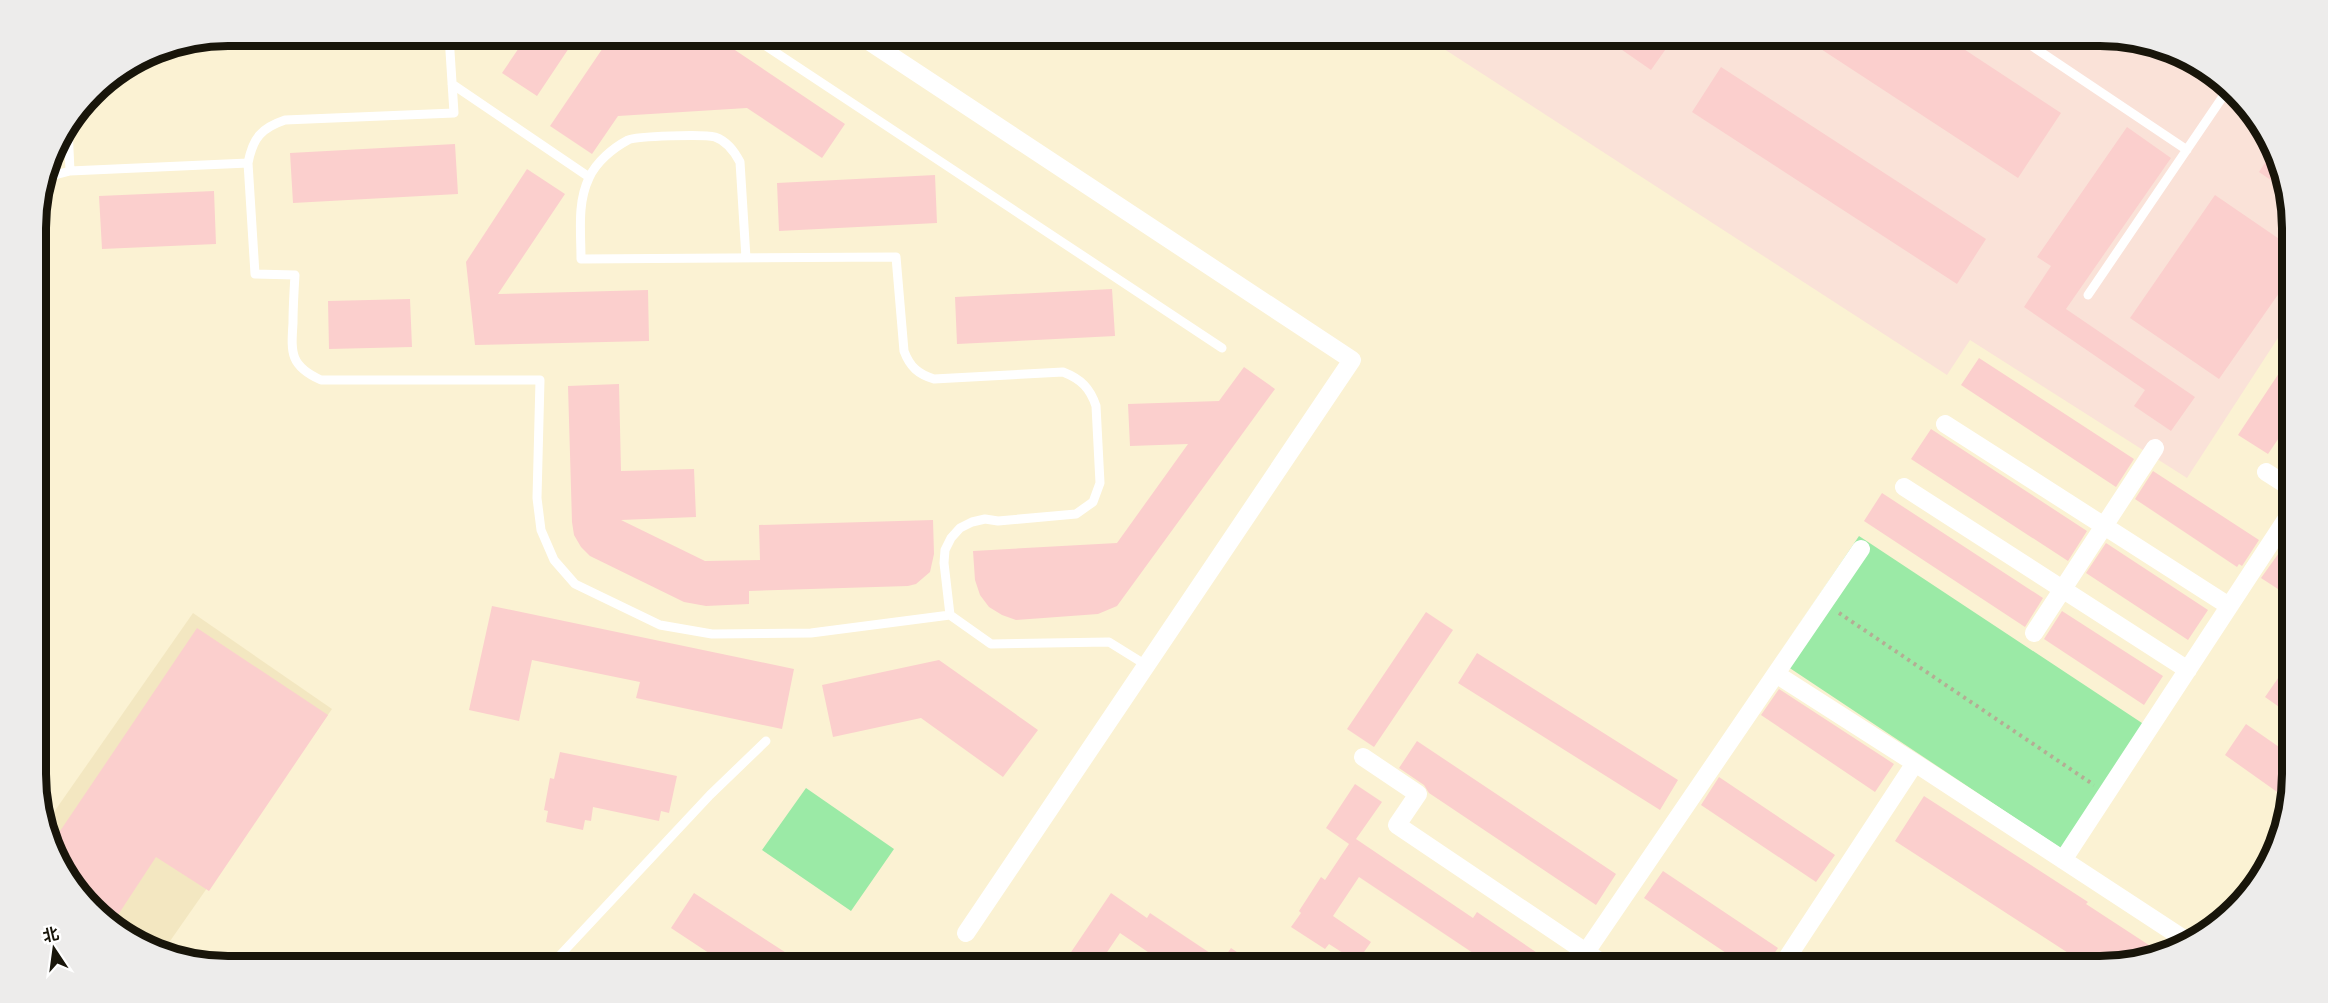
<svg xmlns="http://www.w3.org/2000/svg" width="2328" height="1003" font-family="'Alegreya Sans','Noto Sans SC',sans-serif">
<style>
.built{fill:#f3e7c1}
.industrial{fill:#fae2d8}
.green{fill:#9beaa6}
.building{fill:#fbcfcd}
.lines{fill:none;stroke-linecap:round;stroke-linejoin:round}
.path{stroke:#b4ad94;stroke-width:4;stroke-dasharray:3 4.5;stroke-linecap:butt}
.lane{stroke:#fff;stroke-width:9}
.street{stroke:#fff;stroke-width:18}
.rim{fill:none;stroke:#18150a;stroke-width:8}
</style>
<rect width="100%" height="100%" fill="#fbf2d3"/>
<path class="built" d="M 193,613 L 332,709 L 161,954 L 155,952 L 76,892 L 47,822 Z"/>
<path class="industrial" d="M 1424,36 L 2099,36 L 2173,51 L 2252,112 L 2290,204 L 2291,318 L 2187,478 L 1970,340 L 1947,375 Z"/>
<path class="green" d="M 1859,536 L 2145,725 L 2062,849 L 1776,659 Z
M 806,788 L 894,849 L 851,911 L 762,850 Z"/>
<path class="building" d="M 527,36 L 577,36 L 537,96 L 502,73 Z
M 611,36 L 714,36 L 845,124 L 822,158 L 747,108 L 618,116 L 592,154 L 550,126 Z
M 1602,36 L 1675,36 L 1651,70 Z
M 1801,36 L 1944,36 L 2061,113 L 2018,178 Z
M 1721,67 L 1986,239 L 1957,284 L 1692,112 Z
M 2127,127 L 2171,158 L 2066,309 L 2195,397 L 2171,431 L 2134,406 L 2145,390 L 2024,307 L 2051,266 L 2037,257 Z
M 455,144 L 458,194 L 293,203 L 290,153 Z
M 2270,155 L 2274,165 L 2284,189 L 2259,172 Z
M 527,169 L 565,194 L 498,294 L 648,290 L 649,341 L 475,345 L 466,262 Z
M 935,175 L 937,223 L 779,231 L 777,183 Z
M 214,191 L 216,244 L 102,249 L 99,196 Z
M 2215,195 L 2291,247 L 2291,276 L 2219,379 L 2130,318 Z
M 1112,289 L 1115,336 L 957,344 L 955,297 Z
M 410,299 L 412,347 L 329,349 L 328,301 Z
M 2291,355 L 2291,420 L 2268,454 L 2238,435 Z
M 1979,358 L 2134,459 L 2116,487 L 1961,385 Z
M 1244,367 L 1275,389 L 1117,606 L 1098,614 L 1016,620 L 1002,615 L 989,607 L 980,595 L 975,580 L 973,551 L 1117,543 L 1188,444 L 1130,446 L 1128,404 L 1219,401 Z
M 619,384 L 621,471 L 694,469 L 696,517 L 621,520 L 705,561 L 760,560 L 759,525 L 933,520 L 934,554 L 930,572 L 916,584 L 908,586 L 749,591 L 749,604 L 706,606 L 684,602 L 590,556 L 581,547 L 574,535 L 572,522 L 568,386 Z
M 1931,429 L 2087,531 L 2068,561 L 1911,459 Z
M 2153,471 L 2259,540 L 2242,566 L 2239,564 L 2237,567 L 2135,499 Z
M 1882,493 L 2043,598 L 2025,627 L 1864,521 Z
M 2291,536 L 2291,587 L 2292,598 L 2261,578 Z
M 2106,543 L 2208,610 L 2188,640 L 2086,573 Z
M 492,606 L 794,669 L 782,729 L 636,698 L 640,682 L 532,660 L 519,721 L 469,710 Z
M 2062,611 L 2163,676 L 2144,705 L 2044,639 Z
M 1426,612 L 1453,630 L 1374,747 L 1347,729 Z
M 197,628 L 328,715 L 209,891 L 156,857 L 114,921 L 76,892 L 54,840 Z
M 1477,653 L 1678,780 L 1660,810 L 1458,683 Z
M 2292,658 L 2292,716 L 2265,697 Z
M 939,660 L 1038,730 L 1003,777 L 921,718 L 833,737 L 822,685 Z
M 1779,689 L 1894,764 L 1875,792 L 1761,715 Z
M 2246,724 L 2292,756 L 2292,775 L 2287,799 L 2225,755 Z
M 1417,741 L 1616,874 L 1596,905 L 1429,793 L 1424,785 L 1399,768 Z
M 560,752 L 677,776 L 669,813 L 661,811 L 659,821 L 593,807 L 591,821 L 585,820 L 583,830 L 546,822 L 548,811 L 544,810 L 550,778 L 554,779 Z
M 1719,777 L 1835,855 L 1816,882 L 1701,805 Z
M 1355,784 L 1382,802 L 1356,839 L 1473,918 L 1477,912 L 1558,967 L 1494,967 L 1359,877 L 1333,916 L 1371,942 L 1357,962 L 1329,944 L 1325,949 L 1291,927 L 1301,913 L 1299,911 L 1321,877 L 1325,880 L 1349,844 L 1326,828 Z
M 1924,796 L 2088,902 L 2086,904 L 2158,951 L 2112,967 L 2075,967 L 2079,960 L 1895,841 Z
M 1663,871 L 1778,948 L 1765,967 L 1747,967 L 1644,898 Z
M 694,893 L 808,967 L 730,967 L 671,928 Z
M 1111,893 L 1147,918 L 1150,913 L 1222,961 L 1231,948 L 1259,967 L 1170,967 L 1120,933 L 1097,967 L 1061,967 Z"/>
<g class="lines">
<path class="path" d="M 1839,613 L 2094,785"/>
<path class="lane" d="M 449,36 L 454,113 L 285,120 C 261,128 253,138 248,163 L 255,274 L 295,275 C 294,291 293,307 293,323 C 291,353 290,366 321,380 L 540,380 L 537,498 L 541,530 L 554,560 L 575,584 L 660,625 L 712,634 L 811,633 L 950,615 L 991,644 L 1109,642 L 1146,665
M 751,36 L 1222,348
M 2017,36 L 2187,150
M 452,84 L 589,177
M 68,128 L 70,171
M 47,177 L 70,171 L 248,163
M 746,258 L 740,162 C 734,151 727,141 715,137 C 704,134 637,136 628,140 C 613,148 596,162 589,178 C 577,203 581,232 581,259 L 896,257 L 904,351 C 910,367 918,374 934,379 L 1063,372 C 1081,379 1090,388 1096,406 L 1100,483 L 1093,502 L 1076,514 L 998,521 L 985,519 L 972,522 L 960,528 L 951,538 L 945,550 L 944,563 L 950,615
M 2088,295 L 2226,92
M 549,967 L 710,795 L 766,741"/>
<path class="street" d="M 861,36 L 1352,360 L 966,933
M 1945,424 L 2229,606
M 2266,472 L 2291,488
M 1904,487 L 2188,670
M 2034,633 L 2155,448
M 1776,674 L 1915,763
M 1363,757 L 1418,794 L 1397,825 L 1608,967
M 2063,860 L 2291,512
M 1586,952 L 1861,549
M 1781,967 L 1915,763 L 2187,941"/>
</g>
<path d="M0 0H2328V1003H0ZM228 46H2100A182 182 0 0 1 2282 228V774A182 182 0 0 1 2100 956H228A182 182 0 0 1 46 774V228A182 182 0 0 1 228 46Z" fill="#edeceb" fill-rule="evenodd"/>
<path class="rim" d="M228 46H2100A182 182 0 0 1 2282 228V774A182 182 0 0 1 2100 956H228A182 182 0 0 1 46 774V228A182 182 0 0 1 228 46Z"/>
<g transform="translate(54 949) rotate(347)" stroke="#ffffff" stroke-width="4.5" paint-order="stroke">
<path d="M0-4.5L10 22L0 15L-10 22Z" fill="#18150a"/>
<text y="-9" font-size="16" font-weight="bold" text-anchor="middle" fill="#18150a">北</text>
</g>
</svg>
